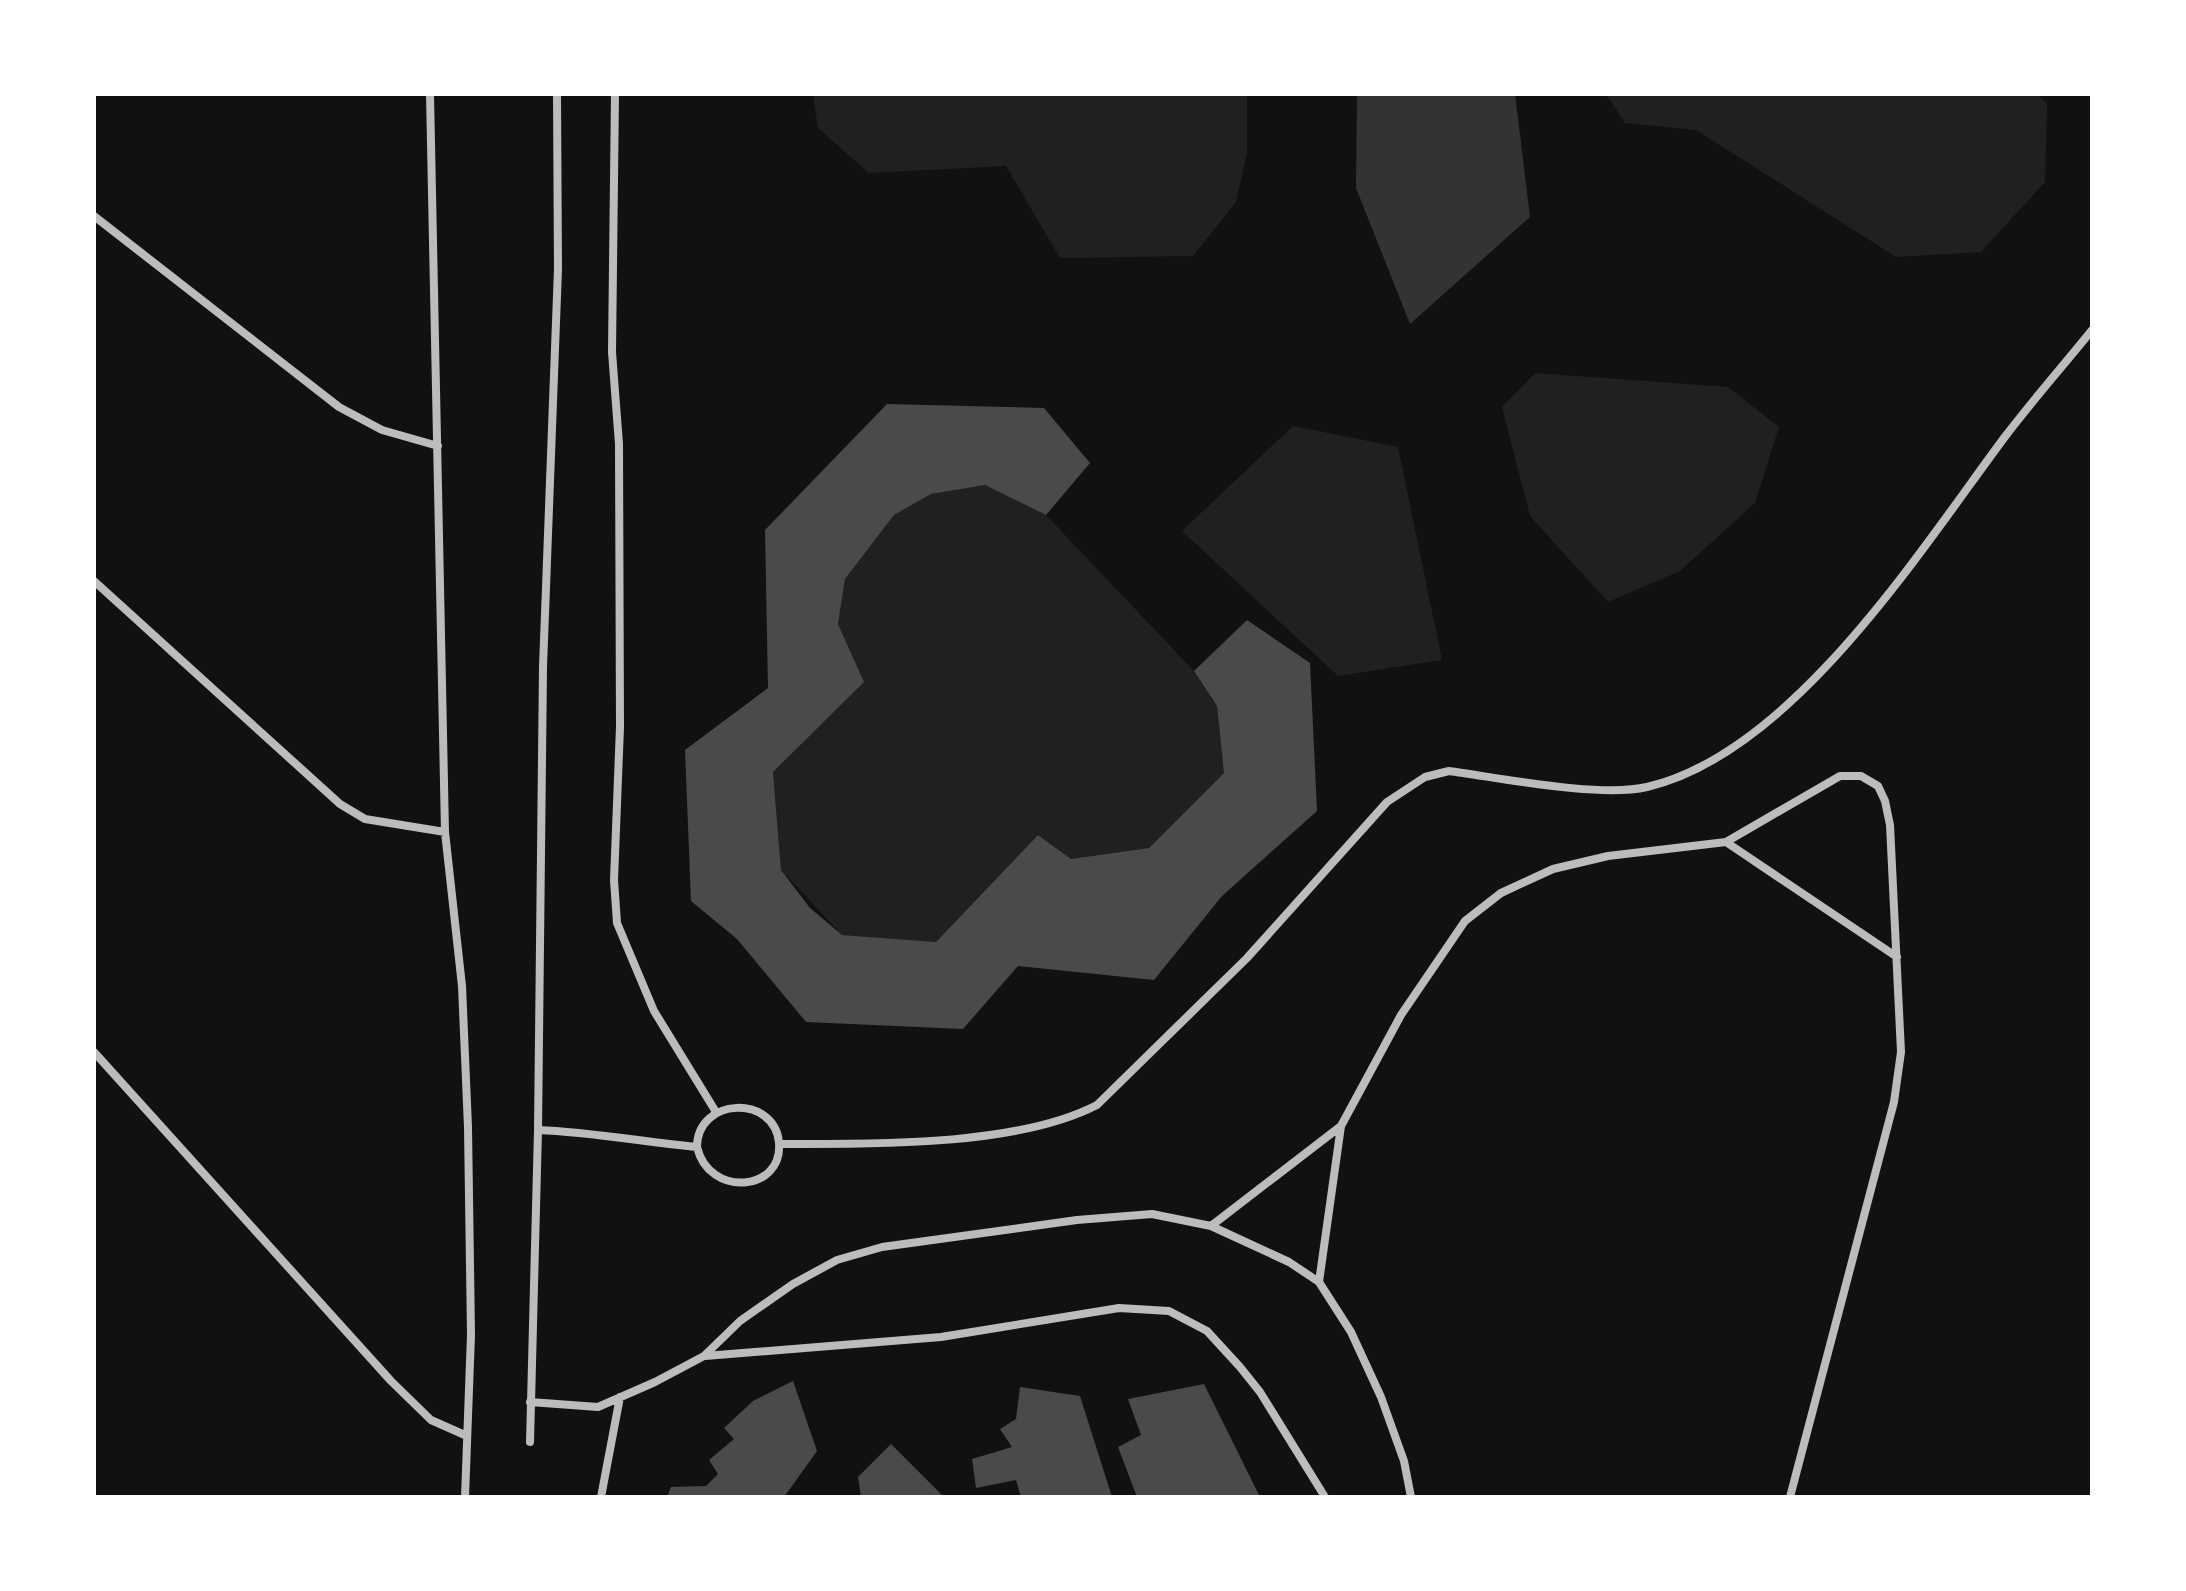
<svg xmlns="http://www.w3.org/2000/svg" width="2186" height="1591" font-family="Figtree,sans-serif">
<style>
.green{fill:#202020}
.water{fill:#333}
.building{fill:#4a4a4a}
.lines{fill:none;stroke-linecap:round;stroke-linejoin:round}
.minor{stroke:#bcbcbc;stroke-width:8}
</style>
<rect width="100%" height="100%" fill="#111"/>
<path class="green" d="M 813,94 L 1247,94 L 1247,153 L 1236,202 L 1193,256 L 1060,258 L 1006,166 L 869,173 L 818,128 Z
M 1606,94 L 2038,94 L 2047,104 L 2045,182 L 1981,252 L 1896,257 L 1696,130 L 1625,123 Z
M 1535,373 L 1728,387 L 1779,427 L 1755,503 L 1680,571 L 1608,602 L 1530,516 L 1502,407 Z
M 1293,426 L 1398,447 L 1442,660 L 1338,676 L 1182,531 Z
M 985,485 L 1046,515 L 1194,671 L 1217,706 L 1224,773 L 1149,848 L 1071,859 L 1038,835 L 936,942 L 842,935 L 781,870 L 773,772 L 863,682 L 838,624 L 845,579 L 894,515 L 931,494 Z"/>
<path class="water" d="M 1357,94 L 1515,94 L 1530,217 L 1410,324 L 1356,188 Z"/>
<path class="building" d="M 887,404 L 1044,408 L 1090,463 L 1046,515 L 985,485 L 931,494 L 894,515 L 845,579 L 838,624 L 864,682 L 773,772 L 781,870 L 810,908 L 842,935 L 936,942 L 1038,835 L 1071,859 L 1149,848 L 1224,773 L 1217,706 L 1194,671 L 1247,620 L 1310,663 L 1317,811 L 1222,896 L 1154,980 L 1018,966 L 963,1029 L 806,1022 L 737,939 L 691,901 L 685,750 L 768,688 L 765,530 Z
M 793,1381 L 817,1451 L 784,1497 L 667,1497 L 671,1487 L 706,1486 L 718,1474 L 709,1460 L 734,1439 L 724,1428 L 753,1401 Z
M 1204,1384 L 1260,1497 L 1137,1497 L 1118,1447 L 1141,1435 L 1128,1399 Z
M 1020,1387 L 1080,1396 L 1112,1497 L 1021,1497 L 1016,1480 L 976,1488 L 972,1459 L 1012,1447 L 1000,1429 L 1016,1419 Z
M 891,1444 L 944,1497 L 861,1497 L 858,1477 Z"/>
<g class="lines">
<path class="minor" d="M 430,94 L 445,832 L 462,986 L 468,1127 L 471,1335 L 465,1497
M 615,94 L 612,352 L 619,444 L 620,727 L 614,880 L 617,923 L 654,1011 L 716,1112
M 94,216 L 339,407 L 382,430 L 438,446
M 94,581 L 340,804 L 365,819 L 445,832
M 1726,842 L 1897,957
M 94,1052 L 391,1381 L 431,1420 L 467,1436
M 538,1130 C 591,1132 644,1142 697,1147 C 709,1198 783,1192 779,1143 C 775,1094 697,1097 697,1147
M 779,1144 C 870,1144 1016,1147 1097,1105 L 1247,958 L 1387,802 L 1425,777 L 1449,771 C 1501,778 1600,798 1647,787 C 1792,753 1919,552 2004,438 C 2032,401 2063,366 2092,330
M 1211,1226 L 1341,1126
M 1319,1282 L 1341,1126 L 1401,1015 L 1465,921 L 1501,893 L 1553,869 L 1608,856 L 1726,842 L 1840,776 L 1861,776 L 1878,786 L 1885,801 L 1890,825 L 1901,1052 L 1894,1102 L 1790,1497
M 705,1356 L 941,1337 L 1119,1308 L 1169,1311 L 1207,1331 L 1240,1367 L 1260,1392 L 1325,1497
M 530,1402 L 598,1407 L 655,1382 L 704,1356 L 740,1321 L 793,1284 L 837,1260 L 882,1247 L 1077,1220 L 1152,1214 L 1211,1226 L 1289,1262 L 1319,1282 L 1351,1332 L 1381,1397 L 1404,1461 L 1411,1497
M 530,1442 L 538,1130 L 543,667 L 558,269 L 557,94
M 601,1497 L 620,1397"/>
</g>
<rect width="2186" height="1591" fill="none" stroke="#ffffff" stroke-width="192"/>
</svg>
